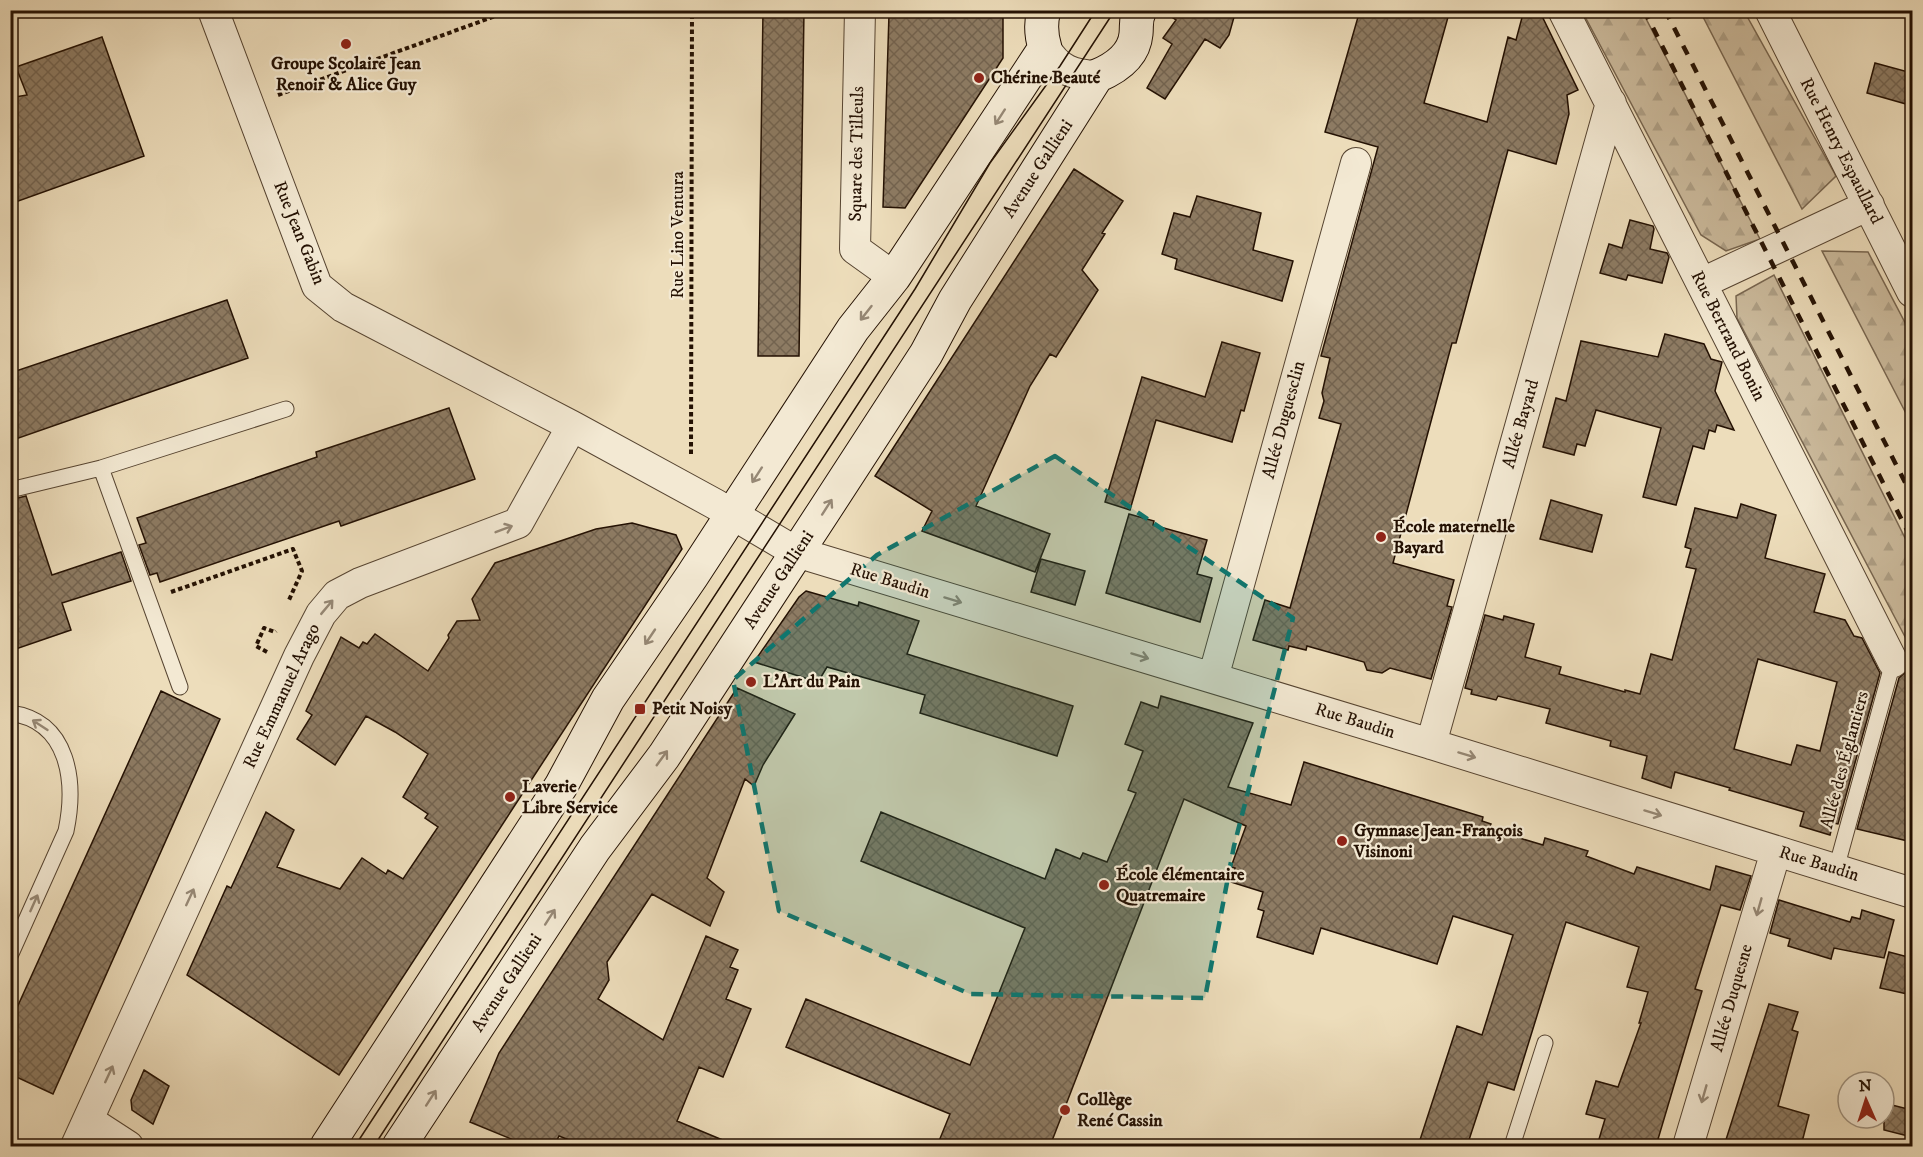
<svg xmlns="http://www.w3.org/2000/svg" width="1923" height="1157" font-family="'IM FELL DW Pica',serif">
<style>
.forest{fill:url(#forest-firs);stroke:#786650;stroke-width:1.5}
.building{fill:url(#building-cross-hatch);stroke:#241103;stroke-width:1.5;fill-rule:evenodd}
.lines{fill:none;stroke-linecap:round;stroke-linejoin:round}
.lane-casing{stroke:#564431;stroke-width:17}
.street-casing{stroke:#564431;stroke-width:32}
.secondary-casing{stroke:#241103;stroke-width:35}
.path{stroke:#241103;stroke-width:4;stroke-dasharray:4.5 3;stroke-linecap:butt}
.lane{stroke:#f3e9d3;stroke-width:15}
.street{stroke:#f3e9d3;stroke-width:30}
.secondary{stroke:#f3e9d3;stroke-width:33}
.tram{stroke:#241103;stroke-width:1.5}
.rail{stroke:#241103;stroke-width:4.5;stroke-dasharray:10 10;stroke-linecap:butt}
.oneway{stroke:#968875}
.marked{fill:#0f766e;fill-opacity:0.2;stroke:#0f766e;stroke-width:4.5;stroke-dasharray:12 8;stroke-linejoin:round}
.poi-dot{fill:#8f2418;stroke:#f3e9d3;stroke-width:2}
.labels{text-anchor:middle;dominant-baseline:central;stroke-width:4.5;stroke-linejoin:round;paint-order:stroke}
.poi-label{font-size:18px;font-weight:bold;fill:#241103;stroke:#f3e9d3;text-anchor:start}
.street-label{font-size:18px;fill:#241103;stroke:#f3e9d3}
</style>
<defs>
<pattern id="forest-firs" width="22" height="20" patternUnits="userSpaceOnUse" patternTransform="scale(1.5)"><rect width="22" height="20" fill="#cbba9c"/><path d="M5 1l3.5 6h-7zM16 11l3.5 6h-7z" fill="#ae9f85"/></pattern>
<pattern id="building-cross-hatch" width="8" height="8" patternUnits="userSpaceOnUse" patternTransform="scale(1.5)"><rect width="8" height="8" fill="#8d7b63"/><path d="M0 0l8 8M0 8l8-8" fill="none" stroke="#73634f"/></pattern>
</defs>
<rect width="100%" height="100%" fill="#edddbb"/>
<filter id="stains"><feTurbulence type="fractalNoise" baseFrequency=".00333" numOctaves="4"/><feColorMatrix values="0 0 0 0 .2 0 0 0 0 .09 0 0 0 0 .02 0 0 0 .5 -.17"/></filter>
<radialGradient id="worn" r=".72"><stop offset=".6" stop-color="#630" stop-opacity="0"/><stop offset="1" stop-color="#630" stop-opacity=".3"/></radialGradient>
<path class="forest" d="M 1582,11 L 1642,11 L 1760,239 L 1726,251 L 1701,235 Z
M 1700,11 L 1744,11 L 1836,176 L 1802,209 Z
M 1822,251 L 1868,252 L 1912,336 L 1912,425 Z
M 1774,275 L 1912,552 L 1912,650 L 1737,318 L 1736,296 Z"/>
<path class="building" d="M 763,10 L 804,10 L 799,356 L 758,356 Z
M 1161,10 L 1236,10 L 1229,35 L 1220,48 L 1205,39 L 1165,99 L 1147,88 L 1172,44 L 1163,38 L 1176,20 Z
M 1360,10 L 1450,10 L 1424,103 L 1487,122 L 1508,37 L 1516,40 L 1524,10 L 1539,10 L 1578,90 L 1567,95 L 1569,114 L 1556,164 L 1508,150 L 1456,343 L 1452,343 L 1393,563 L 1454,580 L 1447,606 L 1452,607 L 1431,679 L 1390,668 L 1382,673 L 1367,670 L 1364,662 L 1307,646 L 1306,650 L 1289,646 L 1288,650 L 1253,640 L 1265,600 L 1290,608 L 1341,424 L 1319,418 L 1324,401 L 1322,393 L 1330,358 L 1321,356 L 1378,147 L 1325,132 Z
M 889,14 L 1003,15 L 1003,58 L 905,208 L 883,207 Z
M 102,37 L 144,156 L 10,204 L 10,98 L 27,95 L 16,67 Z
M 1875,63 L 1912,73 L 1912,80 L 1906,104 L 1867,93 Z
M 1074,169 L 1123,201 L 1102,233 L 1105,234 L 1082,270 L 1098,290 L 1056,357 L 1050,354 L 1030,386 L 976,506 L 1050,534 L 1035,572 L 922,531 L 932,511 L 875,476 Z
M 1197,196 L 1261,213 L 1253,250 L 1293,261 L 1282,301 L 1175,269 L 1177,259 L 1162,254 L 1174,213 L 1190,217 Z
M 1630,220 L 1653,226 L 1654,229 L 1650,249 L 1667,253 L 1669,257 L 1662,283 L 1628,275 L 1626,280 L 1600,273 L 1609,244 L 1622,248 Z
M 227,300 L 248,358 L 10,441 L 10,373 Z
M 1665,334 L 1704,344 L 1711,359 L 1722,362 L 1715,391 L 1734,430 L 1717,425 L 1715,432 L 1709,430 L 1704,449 L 1693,446 L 1676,505 L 1643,497 L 1661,428 L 1596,410 L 1585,446 L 1577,444 L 1574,455 L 1543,447 L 1556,398 L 1566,401 L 1581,341 L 1658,357 Z
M 1222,342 L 1260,353 L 1244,411 L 1241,410 L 1232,442 L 1156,420 L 1130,510 L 1105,502 L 1142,377 L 1205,397 Z
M 449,408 L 475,479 L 341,526 L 339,521 L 160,582 L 157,573 L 150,575 L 139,545 L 146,543 L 137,518 L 317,457 L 316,452 Z
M 26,496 L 52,575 L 121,552 L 131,581 L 62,603 L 71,630 L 10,651 L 10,500 Z
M 1551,500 L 1602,515 L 1592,552 L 1540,539 Z
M 1741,504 L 1776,515 L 1765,558 L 1825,574 L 1814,612 L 1845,620 L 1854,636 L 1862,638 L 1880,673 L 1838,824 L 1833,823 L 1830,835 L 1800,826 L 1804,812 L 1729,790 L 1730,788 L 1675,772 L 1671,788 L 1642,778 L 1647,756 L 1610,746 L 1611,741 L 1546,723 L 1550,709 L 1498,696 L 1496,700 L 1471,694 L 1472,690 L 1465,688 L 1485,615 L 1503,620 L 1504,616 L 1534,624 L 1525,657 L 1561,667 L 1559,674 L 1625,692 L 1625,690 L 1640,694 L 1651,654 L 1672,660 L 1696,569 L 1686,567 L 1691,549 L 1685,547 L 1695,508 L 1737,518 ZM 1758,659 L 1837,682 L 1820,751 L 1797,745 L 1791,765 L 1734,749 Z
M 1129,514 L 1154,521 L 1153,525 L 1207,540 L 1197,574 L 1212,578 L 1200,622 L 1106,593 Z
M 632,523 L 676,535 L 682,549 L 339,1075 L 187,975 L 227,886 L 231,888 L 266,812 L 294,830 L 277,867 L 340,889 L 362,858 L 386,874 L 388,870 L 403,879 L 438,827 L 425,818 L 428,814 L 403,797 L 428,754 L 395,732 L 366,716 L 335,765 L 297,739 L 312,715 L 306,711 L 341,637 L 359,648 L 363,642 L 367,644 L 375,634 L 428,671 L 449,638 L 448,635 L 457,621 L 480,620 L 472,599 L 495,563 L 596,529 Z
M 1041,559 L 1085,571 L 1075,605 L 1031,592 Z
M 806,591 L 858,606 L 859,602 L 919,621 L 907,654 L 1073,706 L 1057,756 L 920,713 L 925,695 L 827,667 L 818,682 L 754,662 L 799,597 Z
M 1908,670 L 1912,672 L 1912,842 L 1857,829 L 1899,678 Z
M 737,688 L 795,714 L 763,765 L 754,786 L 745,779 L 707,878 L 724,892 L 710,926 L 652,894 L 607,962 L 609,980 L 598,999 L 663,1040 L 706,936 L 738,950 L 730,967 L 738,970 L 726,999 L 751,1009 L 723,1077 L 699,1067 L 677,1121 L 737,1146 L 584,1146 L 559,1136 L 554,1146 L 528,1146 L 470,1122 L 499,1053 Z
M 161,691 L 220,719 L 53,1094 L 10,1074 L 10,1023 Z
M 1161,696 L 1253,723 L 1228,787 L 1291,805 L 1304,762 L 1483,817 L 1482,821 L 1491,824 L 1489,829 L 1543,845 L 1545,838 L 1588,851 L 1586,856 L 1634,874 L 1637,867 L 1710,890 L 1716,866 L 1751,876 L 1740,910 L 1721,905 L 1695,989 L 1702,991 L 1656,1146 L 1597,1146 L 1605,1119 L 1586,1114 L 1596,1081 L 1618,1087 L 1641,1023 L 1639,1023 L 1648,992 L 1627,987 L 1639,947 L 1566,922 L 1514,1090 L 1488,1082 L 1467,1146 L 1418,1146 L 1457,1026 L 1482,1035 L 1513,935 L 1453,916 L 1437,964 L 1321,928 L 1313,954 L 1257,937 L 1264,911 L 1258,909 L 1263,892 L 1231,882 L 1235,868 L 1231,867 L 1246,826 L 1184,799 L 1050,1146 L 937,1146 L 950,1114 L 786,1047 L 806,999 L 970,1065 L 1025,928 L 861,861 L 881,812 L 1045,879 L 1056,849 L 1080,859 L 1083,853 L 1107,862 L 1136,793 L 1128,790 L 1143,751 L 1125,744 L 1141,702 L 1158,708 Z
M 1779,900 L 1850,922 L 1852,917 L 1860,919 L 1862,910 L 1894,920 L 1884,958 L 1834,948 L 1831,959 L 1788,946 L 1790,939 L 1770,933 Z
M 1889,952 L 1912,958 L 1912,995 L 1880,988 Z
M 1769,1004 L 1798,1012 L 1792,1030 L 1798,1032 L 1778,1106 L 1809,1115 L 1801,1146 L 1724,1146 Z
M 144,1070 L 169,1086 L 153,1124 L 132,1110 L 131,1100 Z
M 1884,1103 L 1912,1110 L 1912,1137 L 1884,1130 Z"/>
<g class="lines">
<defs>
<path id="lane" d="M 101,468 L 180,687
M 10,490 L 101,468 L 286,409
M 10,713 C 70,721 76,783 66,831 L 10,956
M 1836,869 L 1893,662
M 1512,1146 L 1545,1043"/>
<path id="street" d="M 213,10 L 317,286 L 343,307 L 572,426 L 715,504 L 796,552 L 1431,744 L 1912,893
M 860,10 L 855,249 L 894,277
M 1563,10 L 1893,662
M 1770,10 L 1912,292
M 1045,48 C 1059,70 1072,75 1097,76
M 1702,283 L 1869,205
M 1213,678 L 1356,163
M 1431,744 L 1611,103
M 88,1120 L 128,1146
M 76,1146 L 299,656 L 321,614 L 337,595 L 360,583 L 518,523 L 572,426
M 1688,1146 L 1776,851"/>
<path id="secondary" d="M 327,1146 L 561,786 L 608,699 L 692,576 L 853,329 L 894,277 L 1045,48 C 1041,35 1040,24 1044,10
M 399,1146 L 595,848 L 664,756 L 824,511 L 926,354 L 955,300 L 1097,76 C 1116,68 1134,56 1136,34 C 1137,24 1135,19 1140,10"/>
</defs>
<use href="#lane" class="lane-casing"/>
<use href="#street" class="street-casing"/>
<use href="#secondary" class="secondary-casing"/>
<path class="path" d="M 278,95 L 512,10
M 691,454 L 692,10
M 171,592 L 293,549 L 302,571 L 289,600
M 267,652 L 256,646 L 264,628 L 275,632 L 276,631"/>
<use href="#lane" class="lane"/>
<use href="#street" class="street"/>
<use href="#secondary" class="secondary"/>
<path class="tram" d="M 355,1146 L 915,289 L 990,163 L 1060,66 L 1096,10
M 374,1146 L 1115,10"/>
<path class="rail" d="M 1644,10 L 1912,540
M 1665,10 L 1912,496"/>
</g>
<defs><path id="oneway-shaft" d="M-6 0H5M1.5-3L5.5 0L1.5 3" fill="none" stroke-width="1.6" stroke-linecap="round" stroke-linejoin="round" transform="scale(1.5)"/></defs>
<g class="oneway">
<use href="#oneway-shaft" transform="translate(1000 117) rotate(123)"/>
<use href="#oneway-shaft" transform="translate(866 313) rotate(128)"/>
<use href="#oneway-shaft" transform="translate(757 475) rotate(123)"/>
<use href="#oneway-shaft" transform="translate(827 507) rotate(-57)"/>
<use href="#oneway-shaft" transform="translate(504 529) rotate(-21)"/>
<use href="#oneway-shaft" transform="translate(953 600) rotate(17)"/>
<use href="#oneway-shaft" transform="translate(327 607) rotate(-50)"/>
<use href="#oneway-shaft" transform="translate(650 637) rotate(124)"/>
<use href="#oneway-shaft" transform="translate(1140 656) rotate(17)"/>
<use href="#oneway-shaft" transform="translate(40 725) rotate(-147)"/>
<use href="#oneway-shaft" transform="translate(1467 755) rotate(17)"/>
<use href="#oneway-shaft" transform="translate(662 758) rotate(-54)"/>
<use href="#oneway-shaft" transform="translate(1653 813) rotate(17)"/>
<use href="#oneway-shaft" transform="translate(190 897) rotate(-65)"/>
<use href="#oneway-shaft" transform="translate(34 903) rotate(-66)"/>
<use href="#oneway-shaft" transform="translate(1759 907) rotate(106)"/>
<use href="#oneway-shaft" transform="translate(550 917) rotate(-57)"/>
<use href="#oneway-shaft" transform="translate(109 1074) rotate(-65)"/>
<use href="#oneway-shaft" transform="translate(1704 1094) rotate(106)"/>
<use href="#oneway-shaft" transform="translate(431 1098) rotate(-57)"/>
</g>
<path class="marked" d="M 1055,456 L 1293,618 L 1234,846 L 1205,998 L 970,994 L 779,911 L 733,680 L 877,555 Z"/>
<g class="poi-dot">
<circle cx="346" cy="44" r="6"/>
<circle cx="979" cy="78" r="6"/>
<circle cx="1381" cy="537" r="6"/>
<circle cx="751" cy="682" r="6"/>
<rect x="634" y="703" width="12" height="12" rx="3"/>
<circle cx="510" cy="797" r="6"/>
<circle cx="1342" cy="841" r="6"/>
<circle cx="1104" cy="885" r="6"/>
<circle cx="1065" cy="1110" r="6"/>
</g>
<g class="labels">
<g class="poi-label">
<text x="346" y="64" text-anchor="middle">Groupe Scolaire Jean<tspan x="346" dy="21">Renoir &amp; Alice Guy</tspan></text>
<text x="991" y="78">Chérine Beauté</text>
<text x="1393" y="527">École maternelle<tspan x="1393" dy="21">Bayard</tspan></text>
<text x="763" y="682">L’Art du Pain</text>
<text x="652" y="709">Petit Noisy</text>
<text x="522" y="787">Laverie<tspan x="522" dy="21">Libre Service</tspan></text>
<text x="1354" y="831">Gymnase Jean-François<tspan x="1354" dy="21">Visinoni</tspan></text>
<text x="1116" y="875">École élémentaire<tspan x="1116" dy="21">Quatremaire</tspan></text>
<text x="1077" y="1100">Collège<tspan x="1077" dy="21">René Cassin</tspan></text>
</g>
<g class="street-label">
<text transform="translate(1841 151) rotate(63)">Rue Henry Espaullard</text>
<text transform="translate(857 154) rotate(-89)">Square des Tilleuls</text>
<text transform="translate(1038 169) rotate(-57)">Avenue Gallieni</text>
<text transform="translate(299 233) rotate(68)">Rue Jean Gabin</text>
<text transform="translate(678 235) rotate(-90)">Rue Lino Ventura</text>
<text transform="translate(1728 336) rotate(63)">Rue Bertrand Bonin</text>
<text transform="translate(1284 420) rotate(-75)">Allée Duguesclin</text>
<text transform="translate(1521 424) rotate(-74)">Allée Bayard</text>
<text transform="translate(779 580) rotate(-57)">Avenue Gallieni</text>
<text transform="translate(890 581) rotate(17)">Rue Baudin</text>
<text transform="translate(282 696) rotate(-65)">Rue Emmanuel Arago</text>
<text transform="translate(1355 721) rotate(17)">Rue Baudin</text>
<text transform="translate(1845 760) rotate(-75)">Allée des Églantiers</text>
<text transform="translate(1819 864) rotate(17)">Rue Baudin</text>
<text transform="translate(507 983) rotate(-57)">Avenue Gallieni</text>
<text transform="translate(1732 998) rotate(-74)">Allée Duquesne</text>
</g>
</g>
<rect width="1923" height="1157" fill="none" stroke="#edddbb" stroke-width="36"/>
<rect x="12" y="12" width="1899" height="1133" fill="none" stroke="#241103" stroke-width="3"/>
<rect x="18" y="18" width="1887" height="1121" fill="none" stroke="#241103" stroke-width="1.5"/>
<g transform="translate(1866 1100) rotate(357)"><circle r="28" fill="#f3e9d3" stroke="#a09380" stroke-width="1.5"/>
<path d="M0-4.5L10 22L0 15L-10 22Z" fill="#8f2418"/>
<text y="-9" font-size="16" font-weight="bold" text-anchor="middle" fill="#241103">N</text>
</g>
<rect width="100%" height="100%" filter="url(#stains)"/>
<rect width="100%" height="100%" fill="url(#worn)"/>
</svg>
